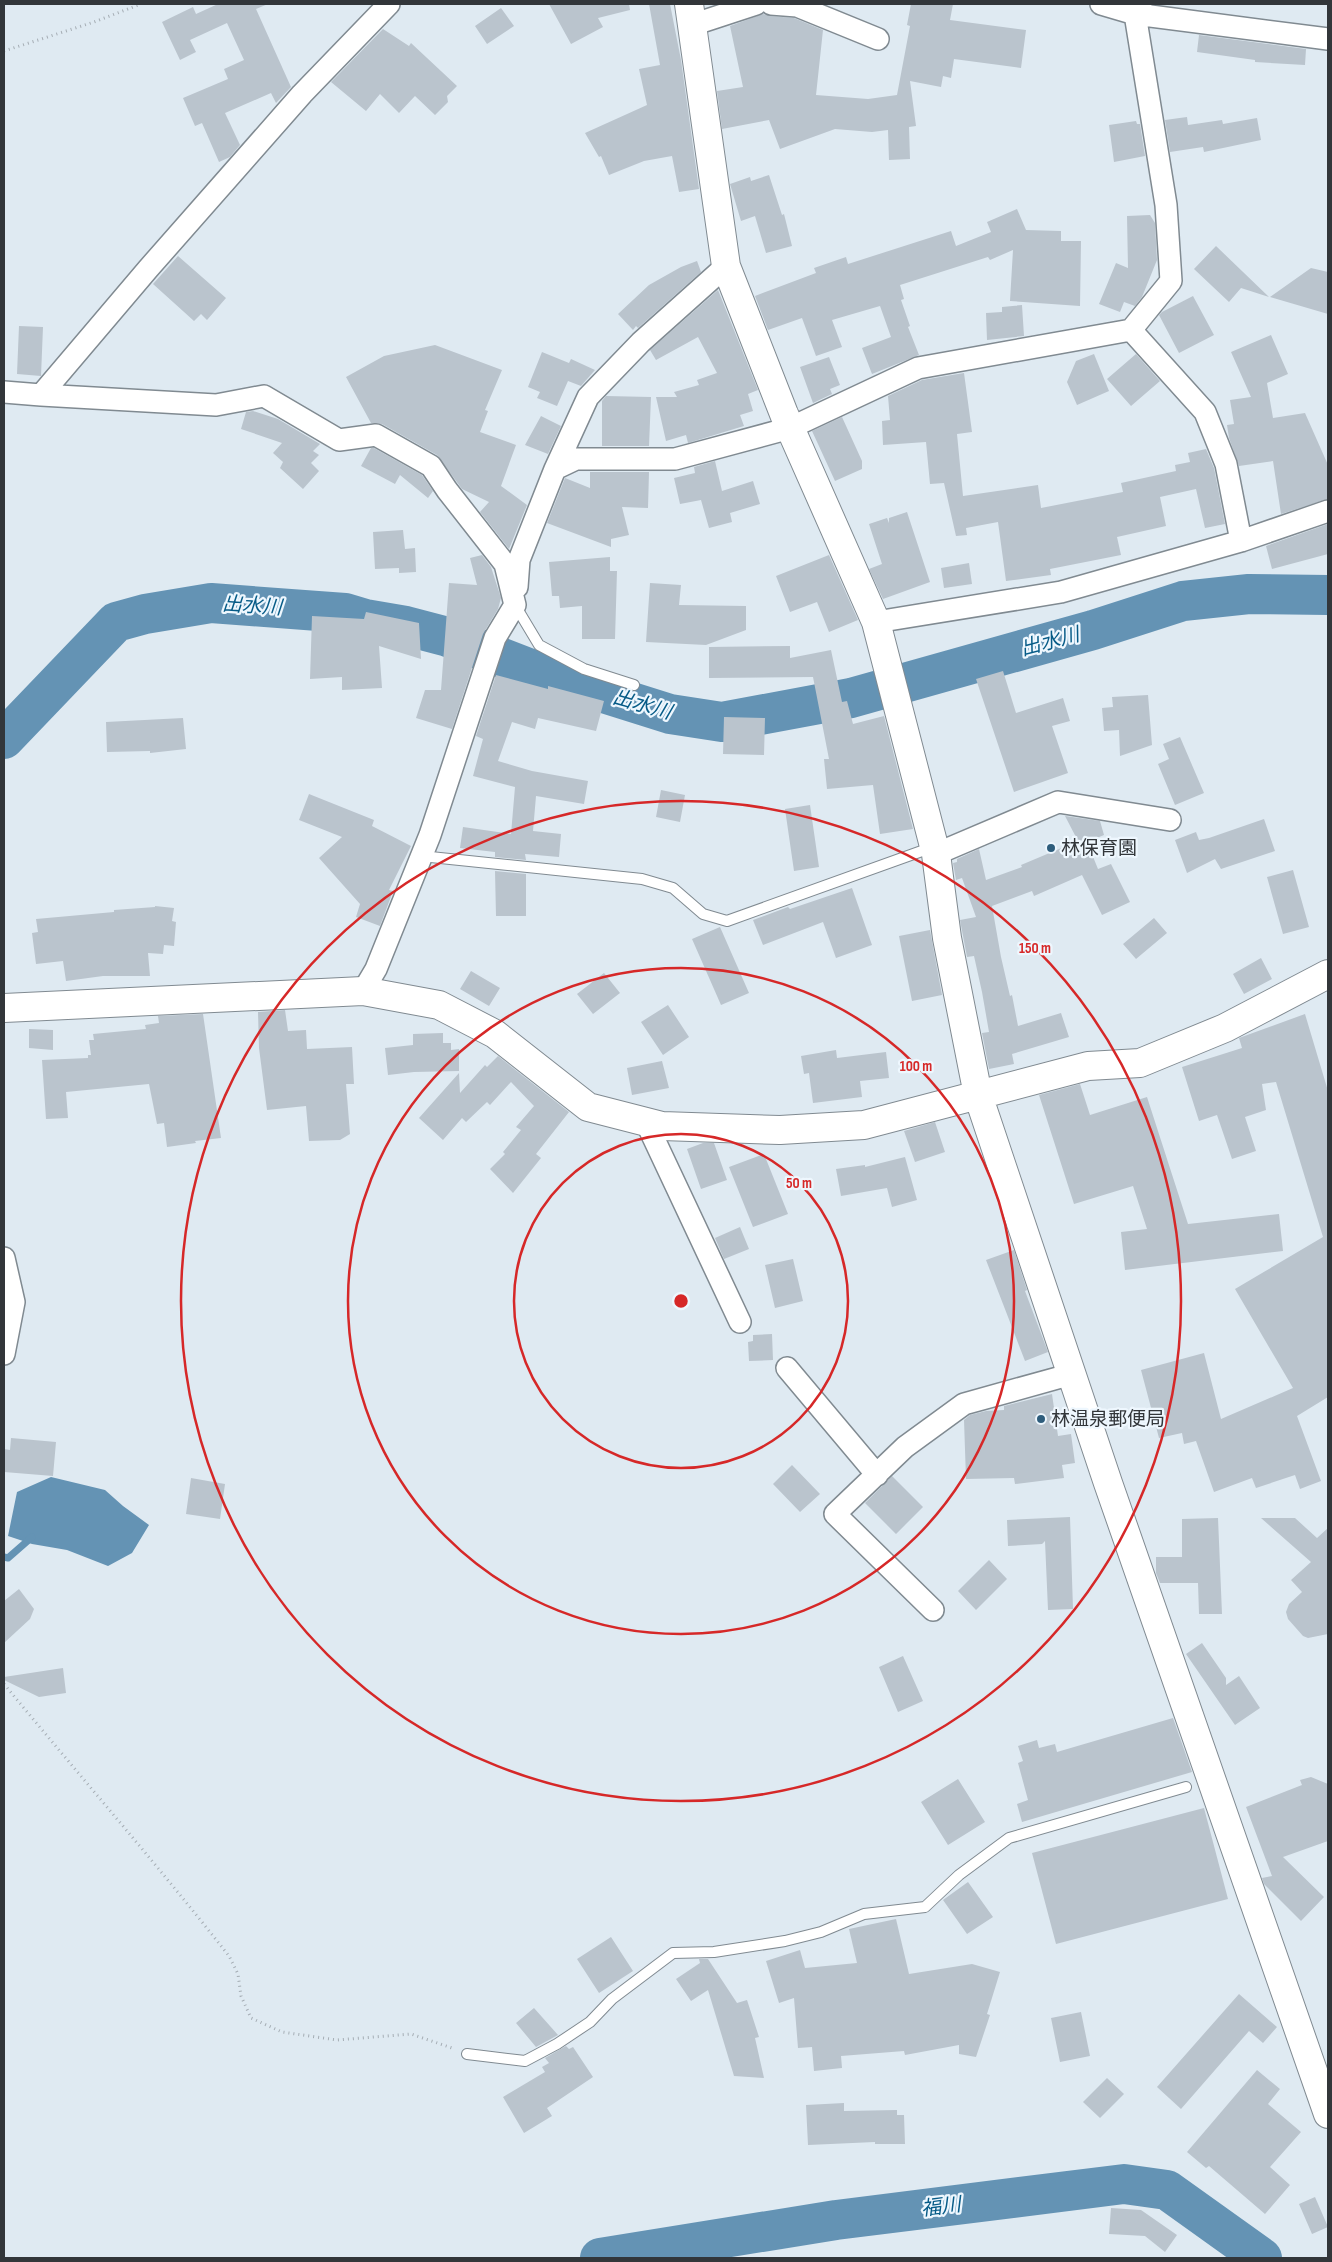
<svg xmlns="http://www.w3.org/2000/svg" width="1332" height="2262" font-family="'Sofia Sans Condensed','Noto Sans JP',sans-serif">
<style>
.water{fill:#6493b4}
.lines{fill:none;stroke-linecap:round;stroke-linejoin:round}
.stream{stroke:#6493b4;stroke-width:7}
.river{stroke:#6493b4;stroke-width:40}
.building{fill:#bac4cd}
.lane-casing{stroke:#808a91;stroke-width:12}
.street-casing{stroke:#808a91;stroke-width:24}
.secondary-casing{stroke:#808a91;stroke-width:30}
.path{stroke:#a5adb4;stroke-width:3;stroke-dasharray:1 4;stroke-linecap:butt}
.lane{stroke:#fff;stroke-width:10}
.street{stroke:#fff;stroke-width:21}
.secondary{stroke:#fff;stroke-width:28}
.ring{fill:none;stroke:#d62828;stroke-width:2.5}
.poi-dot{fill:#2e5d7c;stroke:#eef7fe;stroke-width:2}
.labels{text-anchor:middle;dominant-baseline:central;stroke-width:4.5;stroke-linejoin:round;paint-order:stroke}
.poi-label{font-size:19px;fill:#32363a;stroke:#eef7fe;text-anchor:start}
.water-label{font-size:20px;font-style:italic;fill:#065b87;stroke:#eef7fe}
.centre{fill:#d62828;stroke:#eef7fe;stroke-width:2.5}
.ring-label{font-size:15px;text-anchor:middle;font-weight:bold;fill:#d62828;stroke:#eef7fe;stroke-width:4.5;stroke-linejoin:round;paint-order:stroke}
</style>
<rect width="100%" height="100%" fill="#dfeaf2"/>
<path class="water" d="M 51,1477 L 105,1490 L 123,1506 L 149,1525 L 132,1553 L 108,1566 L 67,1550 L 32,1544 L 8,1536 L 17,1492 Z"/>
<g class="lines">
<path class="stream" d="M 4,1557 L 8,1558 L 32,1537"/>
<path class="river" d="M 4,739 L 116,622 L 145,614 L 211,603 L 345,613 L 365,619 L 406,626 L 448,637 L 546,675 L 670,714 L 722,722 L 851,698 L 1093,630 L 1183,601 L 1249,594 L 1328,595
M 600,2258 L 836,2220 L 1124,2184 L 1167,2190 L 1262,2258"/>
</g>
<path class="building" d="M 218,4 L 268,4 L 256,9 L 291,87 L 276,103 L 271,93 L 225,113 L 240,145 L 230,157 L 219,162 L 202,123 L 195,126 L 183,98 L 228,79 L 224,69 L 244,60 L 227,23 L 190,40 L 196,52 L 180,60 L 162,22 L 193,7 L 196,14 Z
M 549,4 L 629,4 L 630,10 L 598,18 L 603,27 L 571,44 Z
M 649,4 L 670,4 L 681,60 L 699,189 L 679,192 L 672,156 L 644,161 L 609,175 L 601,156 L 599,157 L 585,133 L 647,105 L 639,69 L 660,65 Z
M 911,4 L 953,4 L 950,20 L 1026,30 L 1021,68 L 954,59 L 951,78 L 943,76 L 941,87 L 910,81 L 916,126 L 909,127 L 910,159 L 889,160 L 888,130 L 872,132 L 835,129 L 780,149 L 769,120 L 722,129 L 717,91 L 743,87 L 730,26 L 763,14 L 770,16 L 794,18 L 823,30 L 816,95 L 868,99 L 897,95 L 910,26 L 907,25 Z
M 501,8 L 514,26 L 487,44 L 475,26 Z
M 383,29 L 409,46 L 411,43 L 457,86 L 447,96 L 448,102 L 435,115 L 415,96 L 399,113 L 380,94 L 366,111 L 331,82 Z
M 1199,35 L 1306,49 L 1305,65 L 1255,62 L 1255,60 L 1197,52 Z
M 1187,117 L 1188,125 L 1222,120 L 1223,124 L 1257,118 L 1261,140 L 1204,152 L 1203,147 L 1170,152 L 1165,120 Z
M 1136,121 L 1137,124 L 1140,124 L 1145,156 L 1114,162 L 1109,125 Z
M 769,175 L 782,215 L 784,214 L 792,246 L 766,253 L 755,216 L 741,221 L 730,184 L 750,177 L 751,181 Z
M 1017,209 L 1026,230 L 1061,231 L 1061,241 L 1081,241 L 1080,306 L 1010,301 L 1013,250 L 990,260 L 988,257 L 900,285 L 904,299 L 901,300 L 910,326 L 908,327 L 919,355 L 872,374 L 862,348 L 891,337 L 880,306 L 832,320 L 842,347 L 816,356 L 802,318 L 768,330 L 755,296 L 816,273 L 814,268 L 846,257 L 848,264 L 951,231 L 956,246 L 991,232 L 987,222 Z
M 1150,215 L 1155,223 L 1157,260 L 1142,297 L 1135,306 L 1124,302 L 1120,312 L 1099,304 L 1116,263 L 1128,268 L 1127,216 Z
M 1216,246 L 1269,297 L 1241,288 L 1229,302 L 1194,269 Z
M 178,256 L 226,298 L 207,320 L 201,314 L 194,321 L 153,284 Z
M 697,261 L 701,272 L 638,328 L 636,326 L 633,330 L 618,314 L 649,285 L 681,267 Z
M 1311,268 L 1328,272 L 1328,314 L 1270,297 Z
M 718,290 L 758,390 L 748,394 L 753,411 L 740,415 L 744,426 L 688,443 L 686,435 L 666,441 L 656,397 L 677,397 L 674,392 L 699,385 L 697,380 L 717,373 L 698,337 L 656,360 L 650,350 Z
M 1193,296 L 1214,335 L 1179,353 L 1159,315 L 1162,312 Z
M 1022,305 L 1024,336 L 987,340 L 986,313 L 1002,312 L 1002,307 Z
M 19,326 L 43,327 L 41,376 L 17,374 Z
M 1271,335 L 1288,374 L 1267,383 L 1273,418 L 1305,413 L 1328,465 L 1328,499 L 1281,514 L 1273,461 L 1239,466 L 1229,438 L 1227,425 L 1234,424 L 1230,400 L 1251,397 L 1231,352 Z
M 435,345 L 502,370 L 485,410 L 488,411 L 480,432 L 516,445 L 501,486 L 527,505 L 509,549 L 480,512 L 489,502 L 462,489 L 437,455 L 382,424 L 371,423 L 346,377 L 384,356 Z
M 542,352 L 569,363 L 571,359 L 595,370 L 581,386 L 568,381 L 557,406 L 537,398 L 540,392 L 528,387 Z
M 1094,354 L 1109,391 L 1077,405 L 1067,382 L 1076,361 Z
M 1136,354 L 1160,381 L 1131,406 L 1107,379 Z
M 829,357 L 840,385 L 830,389 L 832,394 L 813,403 L 800,367 Z
M 964,373 L 972,432 L 957,434 L 963,496 L 1038,485 L 1041,508 L 1123,492 L 1121,483 L 1176,471 L 1175,465 L 1190,462 L 1188,453 L 1206,449 L 1214,468 L 1225,524 L 1205,528 L 1196,489 L 1160,497 L 1166,526 L 1117,537 L 1121,555 L 1050,569 L 1051,575 L 1006,581 L 998,522 L 966,528 L 967,535 L 956,536 L 944,483 L 930,484 L 926,442 L 883,445 L 882,421 L 890,420 L 888,396 L 922,380 Z
M 606,396 L 651,397 L 649,446 L 602,446 L 602,401 Z
M 253,411 L 278,419 L 320,444 L 313,451 L 319,455 L 311,463 L 319,471 L 303,489 L 280,468 L 283,462 L 273,453 L 282,443 L 241,429 L 246,412 Z
M 541,416 L 561,426 L 548,454 L 525,445 Z
M 842,417 L 862,461 L 862,469 L 835,481 L 812,431 Z
M 371,448 L 374,448 L 422,475 L 433,491 L 428,498 L 400,475 L 395,484 L 361,466 Z
M 715,461 L 722,491 L 753,481 L 760,504 L 730,513 L 732,522 L 709,528 L 701,500 L 680,504 L 674,478 L 695,473 L 694,467 Z
M 590,472 L 649,472 L 648,508 L 622,507 L 629,535 L 611,539 L 611,547 L 547,523 L 565,478 L 590,488 Z
M 907,512 L 930,582 L 883,599 L 869,569 L 882,564 L 869,524 L 887,518 L 889,523 L 889,518 Z
M 1328,524 L 1328,554 L 1272,569 L 1266,546 Z
M 403,530 L 405,549 L 415,548 L 416,572 L 399,573 L 399,568 L 375,569 L 373,532 Z
M 482,555 L 491,567 L 501,598 L 498,609 L 483,634 L 452,729 L 416,718 L 425,690 L 441,690 L 449,583 L 477,585 L 470,558 Z
M 829,555 L 858,620 L 829,632 L 817,602 L 790,612 L 776,576 Z
M 610,557 L 610,571 L 617,571 L 615,639 L 582,639 L 582,606 L 560,608 L 559,596 L 552,596 L 549,562 Z
M 969,563 L 972,584 L 944,588 L 941,568 Z
M 650,583 L 681,585 L 679,605 L 746,606 L 746,630 L 706,645 L 646,642 Z
M 366,612 L 419,623 L 421,659 L 379,646 L 382,688 L 342,690 L 342,677 L 310,679 L 312,616 L 364,619 Z
M 790,646 L 790,658 L 831,650 L 842,702 L 847,701 L 853,724 L 884,716 L 913,829 L 880,834 L 873,785 L 827,789 L 824,759 L 829,759 L 813,677 L 709,678 L 709,647 Z
M 1003,671 L 1016,713 L 1063,698 L 1070,721 L 1052,726 L 1068,773 L 1014,792 L 976,679 Z
M 496,675 L 548,689 L 548,686 L 604,701 L 596,731 L 538,718 L 535,729 L 512,722 L 498,761 L 532,771 L 588,781 L 584,804 L 536,796 L 533,831 L 561,834 L 559,857 L 525,854 L 526,860 L 495,857 L 495,852 L 460,848 L 463,827 L 511,834 L 515,787 L 473,776 L 483,739 L 476,736 Z
M 1148,695 L 1152,745 L 1120,756 L 1119,730 L 1104,731 L 1102,708 L 1113,707 L 1112,697 Z
M 724,717 L 765,718 L 764,755 L 723,754 Z
M 183,718 L 186,749 L 150,753 L 150,751 L 107,752 L 106,722 Z
M 1180,737 L 1204,793 L 1175,805 L 1158,764 L 1169,759 L 1163,744 Z
M 661,790 L 685,795 L 680,822 L 656,817 Z
M 309,794 L 374,820 L 372,826 L 411,846 L 389,890 L 393,891 L 380,926 L 356,917 L 360,904 L 319,858 L 342,837 L 299,820 Z
M 810,805 L 819,867 L 794,871 L 785,809 Z
M 1065,816 L 1100,821 L 1104,835 L 1087,842 L 1098,869 L 1111,864 L 1130,902 L 1102,915 L 1082,875 L 1034,896 L 1032,891 L 992,906 L 1001,957 L 1010,996 L 1012,995 L 1018,1026 L 1061,1013 L 1069,1037 L 1012,1054 L 1014,1064 L 989,1069 L 982,1033 L 989,1032 L 982,992 L 974,956 L 967,957 L 960,920 L 976,917 L 962,878 L 956,880 L 953,863 L 957,862 L 957,859 L 979,849 L 986,880 L 1022,867 L 1021,865 L 1078,841 Z
M 1264,819 L 1275,851 L 1221,869 L 1215,859 L 1187,873 L 1175,840 L 1196,832 L 1199,840 L 1209,838 Z
M 1293,870 L 1309,927 L 1283,934 L 1267,877 Z
M 495,871 L 526,874 L 526,916 L 496,916 Z
M 852,888 L 872,945 L 836,958 L 823,922 L 763,945 L 753,920 L 788,907 L 790,909 Z
M 155,906 L 174,908 L 172,921 L 176,922 L 174,946 L 164,945 L 163,954 L 148,953 L 150,976 L 103,976 L 66,981 L 63,961 L 36,964 L 32,933 L 38,932 L 36,919 L 114,912 L 114,910 L 155,907 Z
M 1154,918 L 1167,933 L 1136,959 L 1123,944 Z
M 720,927 L 749,993 L 721,1005 L 692,939 Z
M 930,930 L 942,995 L 912,1001 L 899,936 Z
M 1261,958 L 1272,979 L 1244,994 L 1233,974 Z
M 471,971 L 500,988 L 489,1006 L 460,989 Z
M 604,973 L 620,993 L 593,1014 L 577,994 Z
M 668,1005 L 689,1037 L 663,1055 L 641,1022 Z
M 285,1010 L 288,1031 L 306,1030 L 307,1049 L 352,1047 L 354,1084 L 346,1084 L 350,1134 L 340,1140 L 309,1141 L 306,1106 L 267,1110 L 259,1048 L 258,1012 Z
M 203,1014 L 221,1138 L 195,1141 L 196,1143 L 167,1147 L 164,1123 L 157,1124 L 149,1084 L 66,1092 L 68,1118 L 46,1119 L 42,1060 L 88,1058 L 88,1055 L 91,1055 L 89,1040 L 94,1040 L 93,1034 L 146,1029 L 145,1025 L 159,1023 L 158,1016 Z
M 1305,1014 L 1328,1091 L 1328,1397 L 1297,1416 L 1321,1481 L 1300,1489 L 1295,1475 L 1256,1488 L 1252,1478 L 1214,1492 L 1196,1441 L 1184,1444 L 1182,1433 L 1159,1438 L 1141,1370 L 1204,1353 L 1221,1419 L 1293,1388 L 1235,1289 L 1323,1237 L 1276,1082 L 1262,1084 L 1266,1110 L 1245,1117 L 1256,1151 L 1232,1159 L 1217,1115 L 1199,1121 L 1182,1067 L 1242,1048 L 1239,1038 Z
M 29,1029 L 53,1030 L 53,1050 L 29,1048 Z
M 443,1033 L 443,1043 L 451,1043 L 451,1050 L 459,1049 L 459,1071 L 414,1072 L 388,1075 L 385,1048 L 413,1045 L 413,1034 Z
M 836,1050 L 837,1058 L 886,1052 L 889,1078 L 860,1081 L 862,1097 L 813,1103 L 809,1073 L 804,1074 L 801,1056 Z
M 498,1056 L 569,1112 L 536,1154 L 541,1158 L 513,1193 L 490,1169 L 505,1154 L 503,1152 L 521,1130 L 516,1127 L 534,1106 L 511,1082 L 490,1105 L 487,1102 L 466,1122 L 462,1118 L 443,1140 L 419,1118 L 459,1073 L 460,1093 L 485,1065 L 487,1067 Z
M 662,1061 L 669,1088 L 632,1095 L 627,1068 Z
M 1080,1084 L 1090,1115 L 1147,1097 L 1188,1224 L 1279,1214 L 1283,1251 L 1125,1270 L 1121,1232 L 1147,1229 L 1133,1186 L 1074,1204 L 1039,1095 Z
M 935,1122 L 945,1152 L 915,1162 L 904,1131 Z
M 703,1143 L 714,1143 L 727,1180 L 701,1189 L 687,1149 Z
M 764,1154 L 788,1214 L 753,1227 L 729,1167 Z
M 905,1157 L 917,1200 L 892,1207 L 887,1188 L 841,1196 L 836,1169 L 865,1165 L 865,1167 Z
M 740,1227 L 749,1249 L 724,1259 L 715,1238 Z
M 1014,1250 L 1027,1290 L 1025,1291 L 1048,1352 L 1025,1361 L 986,1260 Z
M 793,1259 L 803,1301 L 775,1308 L 765,1265 Z
M 772,1334 L 773,1360 L 749,1361 L 748,1342 L 753,1341 L 753,1335 Z
M 1052,1394 L 1058,1436 L 1071,1434 L 1075,1463 L 1062,1465 L 1064,1478 L 1015,1484 L 1014,1478 L 966,1479 L 964,1420 L 970,1415 L 986,1411 L 1004,1410 L 1004,1406 Z
M 11,1438 L 56,1442 L 53,1476 L 4,1472 L 4,1449 L 10,1450 Z
M 792,1465 L 820,1494 L 800,1512 L 773,1484 Z
M 892,1476 L 923,1507 L 896,1534 L 865,1503 Z
M 191,1478 L 225,1484 L 220,1519 L 186,1514 Z
M 1070,1517 L 1073,1609 L 1048,1610 L 1045,1541 L 1042,1544 L 1008,1546 L 1007,1520 Z
M 1218,1518 L 1222,1614 L 1199,1614 L 1198,1583 L 1160,1583 L 1156,1573 L 1156,1557 L 1182,1557 L 1182,1519 Z
M 1261,1518 L 1295,1518 L 1317,1538 L 1328,1528 L 1328,1634 L 1308,1638 L 1303,1636 L 1288,1619 L 1286,1612 L 1289,1604 L 1302,1592 L 1291,1580 L 1311,1562 Z
M 989,1560 L 1007,1579 L 976,1610 L 958,1591 Z
M 19,1589 L 34,1609 L 30,1619 L 4,1643 L 4,1601 Z
M 1202,1643 L 1226,1678 L 1226,1685 L 1239,1676 L 1260,1708 L 1235,1725 L 1186,1654 Z
M 903,1656 L 923,1701 L 898,1712 L 879,1667 Z
M 63,1668 L 66,1693 L 39,1697 L 4,1680 L 4,1677 Z
M 1173,1718 L 1192,1772 L 1022,1822 L 1017,1804 L 1028,1800 L 1018,1763 L 1023,1761 L 1018,1746 L 1037,1740 L 1039,1748 L 1055,1744 L 1057,1752 Z
M 1311,1777 L 1328,1784 L 1328,1841 L 1283,1857 L 1324,1897 L 1301,1921 L 1264,1884 L 1262,1878 L 1272,1876 L 1246,1807 L 1302,1785 L 1300,1780 Z
M 958,1779 L 985,1822 L 948,1845 L 921,1802 Z
M 1204,1808 L 1228,1899 L 1056,1944 L 1032,1853 Z
M 968,1882 L 993,1917 L 967,1934 L 943,1900 Z
M 896,1919 L 909,1974 L 972,1964 L 1000,1972 L 987,2014 L 990,2015 L 976,2057 L 959,2054 L 959,2045 L 905,2055 L 904,2051 L 841,2056 L 842,2068 L 814,2071 L 812,2047 L 798,2048 L 794,1998 L 779,2003 L 766,1961 L 800,1950 L 805,1968 L 857,1963 L 849,1929 Z
M 611,1937 L 633,1971 L 599,1993 L 577,1959 Z
M 699,1959 L 708,1959 L 737,2003 L 747,2000 L 759,2037 L 755,2038 L 764,2078 L 734,2076 L 708,1990 L 691,2001 L 676,1979 L 700,1963 Z
M 1239,1994 L 1277,2027 L 1263,2043 L 1249,2031 L 1181,2109 L 1157,2087 Z
M 534,2008 L 558,2035 L 536,2047 L 516,2023 Z
M 1081,2012 L 1090,2056 L 1060,2062 L 1051,2018 Z
M 566,2046 L 569,2049 L 573,2047 L 593,2077 L 547,2108 L 552,2116 L 524,2133 L 503,2097 L 545,2072 L 542,2067 L 549,2063 L 545,2058 Z
M 1257,2070 L 1280,2089 L 1268,2104 L 1301,2132 L 1270,2167 L 1290,2185 L 1265,2214 L 1209,2166 L 1206,2168 L 1187,2152 Z
M 1107,2078 L 1124,2094 L 1100,2118 L 1083,2102 Z
M 844,2103 L 844,2111 L 897,2110 L 897,2115 L 904,2115 L 905,2144 L 875,2144 L 875,2142 L 808,2145 L 806,2105 Z
M 1315,2197 L 1328,2227 L 1312,2234 L 1299,2204 Z
M 1111,2208 L 1141,2210 L 1177,2235 L 1165,2252 L 1145,2236 L 1109,2234 Z"/>
<g class="lines">
<defs>
<path id="lane" d="M 515,605 L 539,645 L 584,669 L 634,685
M 421,856 L 642,879 L 673,888 L 703,914 L 727,921 L 933,847
M 467,2054 L 525,2061 L 557,2044 L 590,2022 L 612,1999 L 673,1953 L 714,1952 L 785,1941 L 821,1932 L 864,1914 L 925,1907 L 959,1875 L 1009,1838 L 1186,1787"/>
<path id="street" d="M 771,4 L 797,6 L 878,39
M 1101,4 L 1135,14 L 1328,39
M 1141,4 L 1135,14 L 1166,205 L 1171,281 L 1131,330 L 1205,412 L 1226,464 L 1241,541
M 692,25 L 756,4
M 4,392 L 41,395 L 148,269 L 302,94 L 389,4
M 41,395 L 216,405 L 264,396 L 339,440 L 376,435 L 431,466 L 447,490 L 505,564 L 515,605 L 495,638 L 430,835 L 376,969 L 363,991
M 555,469 L 576,459 L 675,459 L 790,428 L 918,368 L 1131,330
M 517,587 L 519,560 L 555,469 L 588,397 L 641,342 L 726,266
M 876,622 L 1061,592 L 1241,541 L 1328,511
M 936,854 L 1058,802 L 1170,820
M 646,1122 L 740,1322
M 4,1258 L 14,1302 L 4,1354
M 787,1368 L 877,1475
M 933,1610 L 835,1514 L 905,1447 L 964,1404 L 1072,1374"/>
<path id="secondary" d="M 689,4 L 726,266 L 784,414 L 876,622 L 936,854 L 947,938 L 978,1095 L 1108,1483 L 1328,2114
M 4,1008 L 363,991 L 439,1005 L 495,1034 L 588,1107 L 662,1126 L 780,1130 L 864,1125 L 1088,1066 L 1140,1063 L 1225,1028 L 1328,974"/>
</defs>
<use href="#lane" class="lane-casing"/>
<use href="#street" class="street-casing"/>
<use href="#secondary" class="secondary-casing"/>
<path class="path" d="M 4,51 L 94,22 L 141,4
M 4,1684 C 79,1775 156,1863 229,1956 L 238,1974 L 241,1996 L 251,2018 L 282,2032 L 337,2040 L 411,2034 L 452,2048"/>
<use href="#lane" class="lane"/>
<use href="#street" class="street"/>
<use href="#secondary" class="secondary"/>
</g>
<g class="ring">
<circle cx="681" cy="1301" r="167"/>
<circle cx="681" cy="1301" r="333"/>
<circle cx="681" cy="1301" r="500"/>
</g>
<g class="poi-dot">
<circle cx="1051" cy="848" r="5"/>
<circle cx="1041" cy="1419" r="5"/>
</g>
<g class="labels">
<g class="poi-label">
<text x="1061" y="848">林保育園</text>
<text x="1051" y="1419">林温泉郵便局</text>
</g>
<g class="water-label">
<text transform="translate(252 606) rotate(4)">出水川</text>
<text transform="translate(1050 642) rotate(-15)">出水川</text>
<text transform="translate(642 705) rotate(16)">出水川</text>
<text transform="translate(941 2207) rotate(-7)">福川</text>
</g>
</g>
<circle cx="681" cy="1301" r="8" class="centre"/>
<g class="ring-label">
<text x="1035" y="953">150 m</text>
<text x="916" y="1071">100 m</text>
<text x="799" y="1188">50 m</text>
</g>
<rect width="1332" height="2262" fill="none" stroke="#32363a" stroke-width="10"/>
</svg>
